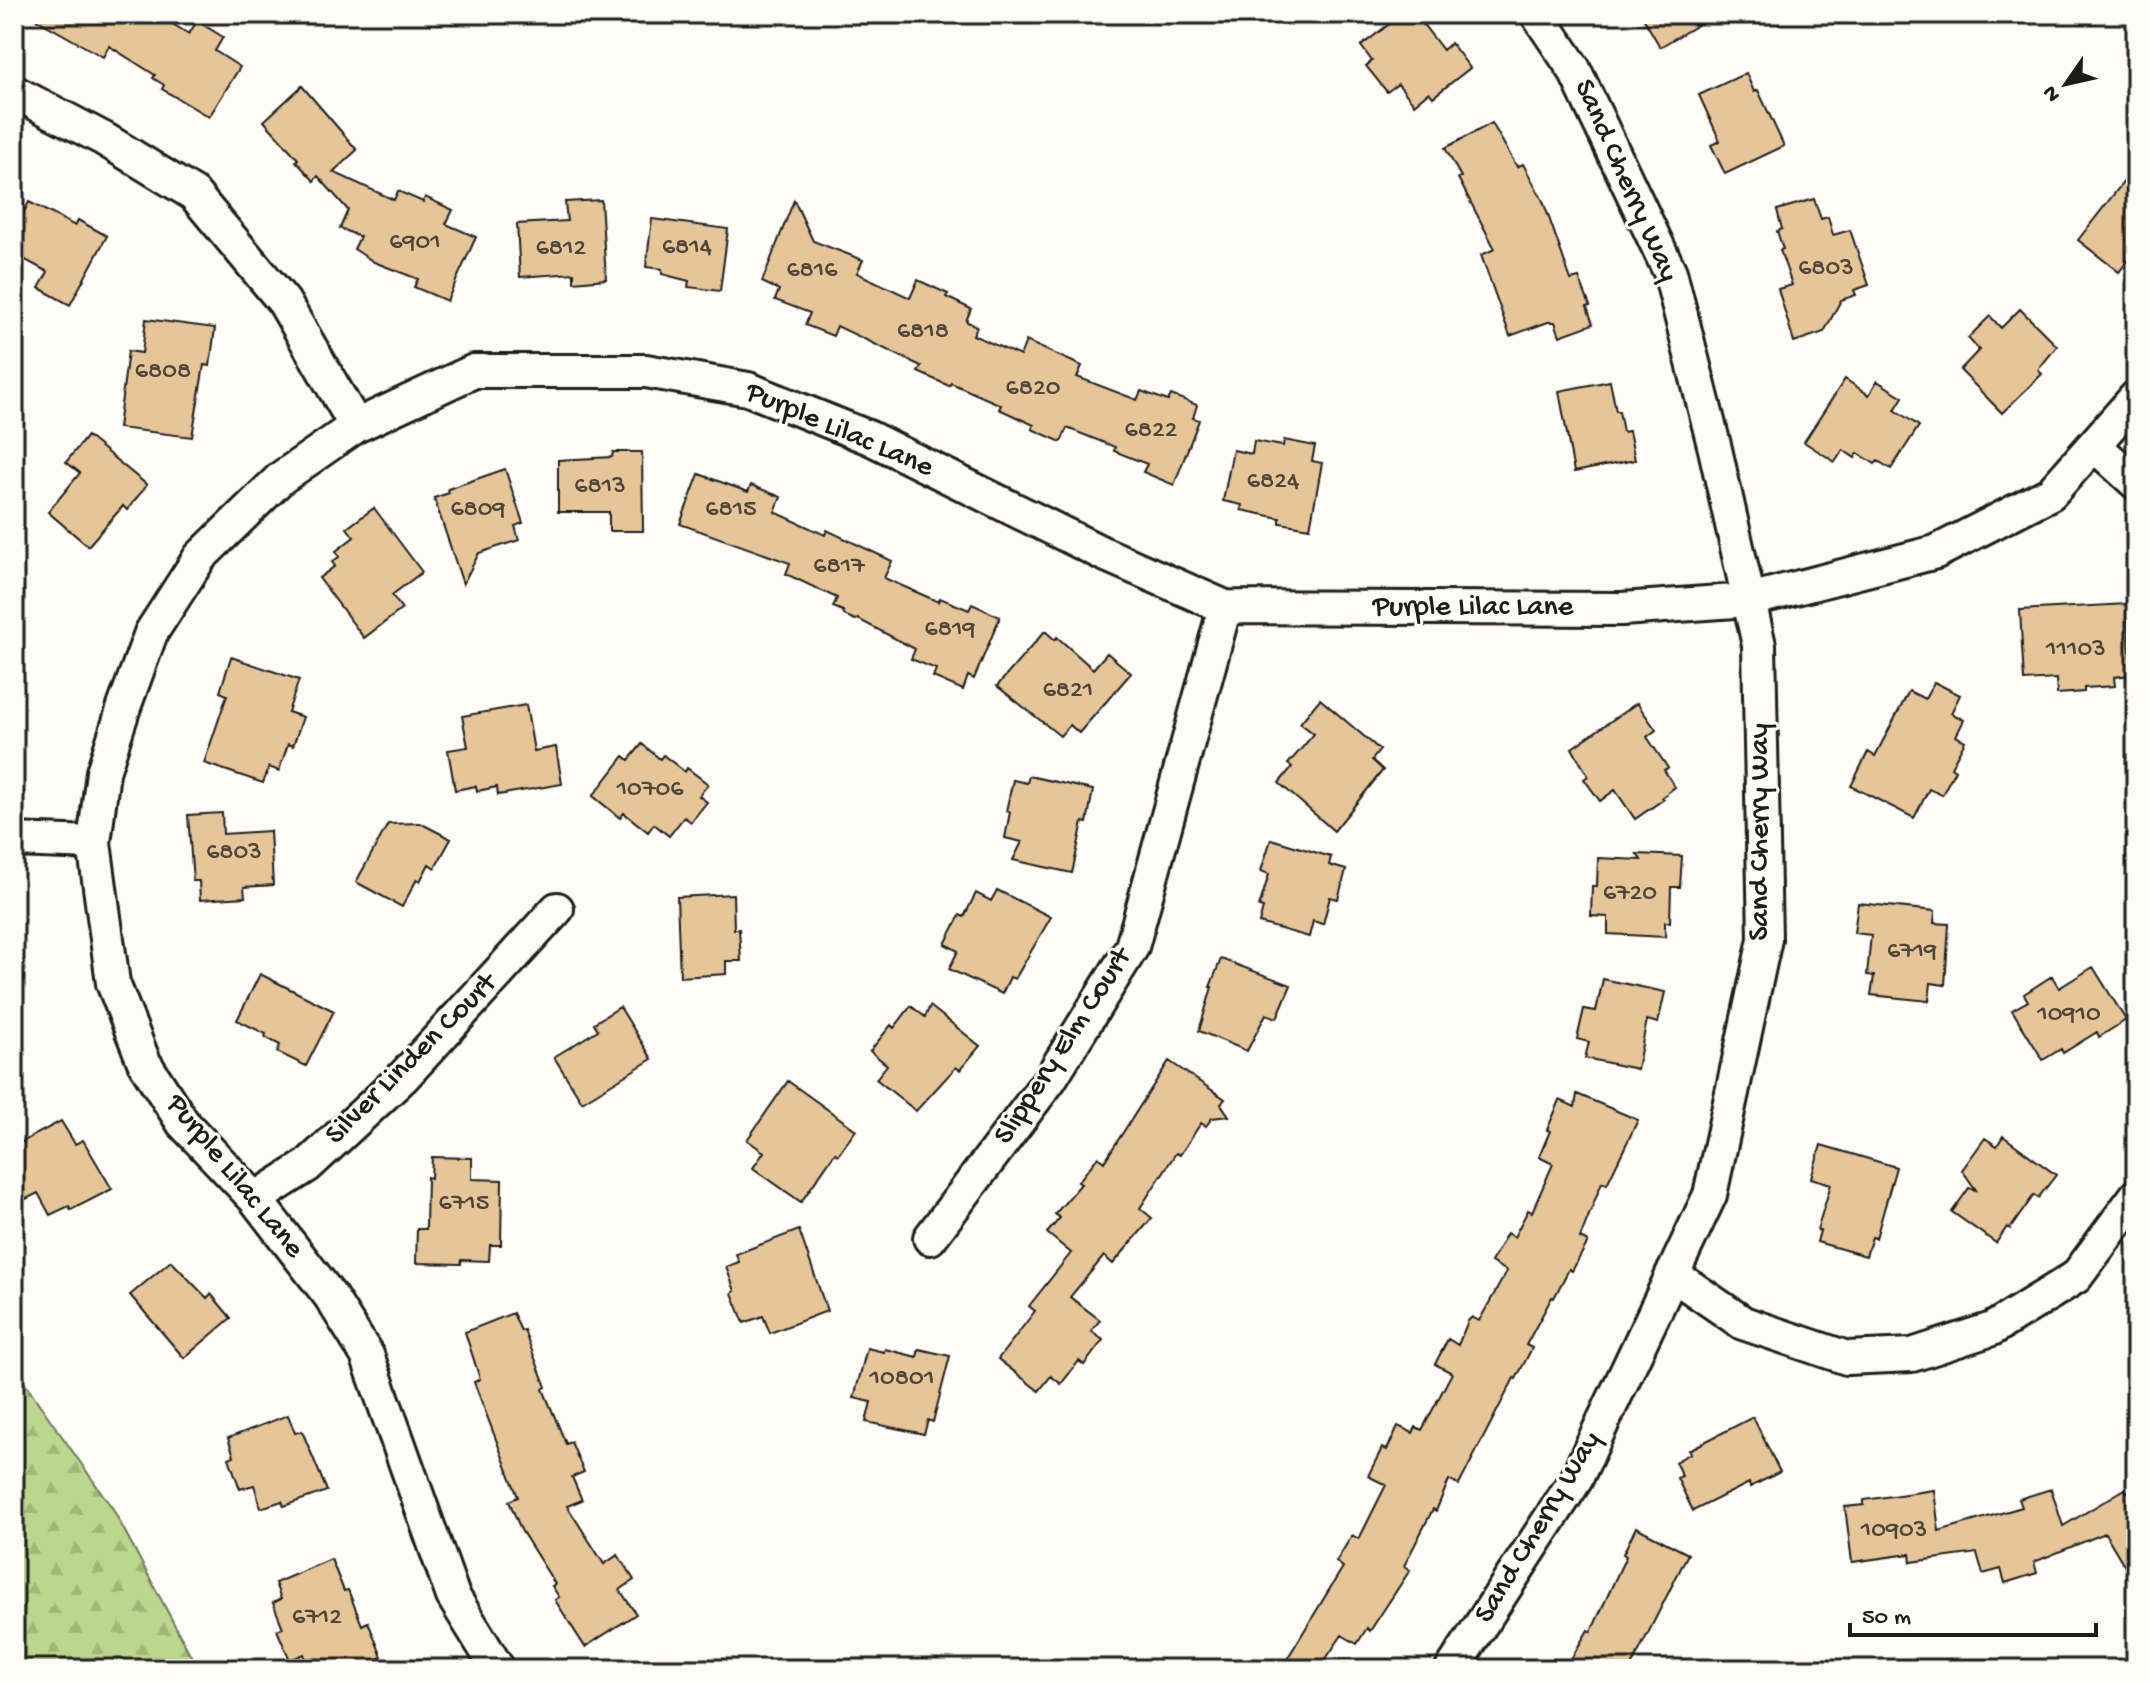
<svg xmlns="http://www.w3.org/2000/svg" width="2150" height="1683" font-family="'Gochi Hand',sans-serif">
<style>
.forest{fill:url(#forest-firs);stroke:#6c7954;stroke-width:2}
.building{fill:#e6c698;stroke:#1c1c1c;stroke-width:2}
.lines{fill:none;stroke-linecap:round;stroke-linejoin:round}
.street-casing{stroke:#1c1c1c;stroke-width:38}
.street{stroke:#fdfcf7;stroke-width:32}
.labels{text-anchor:middle;dominant-baseline:central;stroke-width:6;stroke-linejoin:round;paint-order:stroke}
.number-label{font-size:26px;fill:#4e463b}
.street-label{font-size:30px;fill:#1c1c1c;stroke:#fdfcf7}
</style>
<defs>
<pattern id="forest-firs" width="22" height="20" patternUnits="userSpaceOnUse" patternTransform="scale(2)"><rect width="22" height="20" fill="#bbd68d"/><path d="M5 1l3.5 6h-7zM16 11l3.5 6h-7z" fill="#a0b779"/></pattern>
</defs>
<rect width="100%" height="100%" fill="#fdfcf7"/>
<filter id="ink" filterUnits="userSpaceOnUse"><feTurbulence type="fractalNoise" baseFrequency=".0125" numOctaves="2"/><feDisplacementMap in="SourceGraphic" scale="16" xChannelSelector="R" yChannelSelector="G"/><feConvolveMatrix kernelMatrix="1 2 1 2 8 2 1 2 1" color-interpolation-filters="sRGB"/></filter>
<g filter="url(#ink)">
<path class="forest" d="M 14,1368 L 113,1509 L 198,1669 L 14,1669 Z"/>
<path class="building" d="M 27,14 L 156,14 L 189,34 L 197,21 L 223,37 L 215,51 L 240,67 L 209,117 L 162,89 L 164,85 L 153,78 L 155,75 L 109,46 L 103,57 Z
M 1402,14 L 1415,14 L 1443,50 L 1451,43 L 1470,68 L 1433,97 L 1429,92 L 1414,104 L 1398,84 L 1387,92 L 1366,66 L 1372,61 L 1361,46 Z
M 1641,14 L 1716,14 L 1660,47 Z
M 1746,73 L 1754,92 L 1758,90 L 1784,146 L 1725,174 L 1711,145 L 1720,141 L 1699,95 Z
M 302,86 L 357,150 L 333,172 L 394,200 L 398,191 L 423,202 L 425,197 L 453,210 L 446,224 L 476,237 L 447,301 L 414,287 L 418,279 L 374,262 L 354,249 L 360,237 L 340,228 L 348,210 L 318,176 L 314,181 L 296,161 L 298,159 L 264,121 Z
M 1492,123 L 1517,167 L 1523,164 L 1543,201 L 1571,280 L 1579,278 L 1590,306 L 1587,307 L 1593,324 L 1560,336 L 1555,322 L 1548,322 L 1510,336 L 1481,255 L 1495,249 L 1458,178 L 1461,177 L 1445,148 Z
M 2136,166 L 2136,250 L 2119,272 L 2078,240 Z
M 1814,199 L 1821,219 L 1828,217 L 1833,235 L 1850,230 L 1869,285 L 1854,290 L 1856,295 L 1841,300 L 1824,332 L 1794,342 L 1778,289 L 1792,285 L 1780,250 L 1783,249 L 1777,231 L 1782,229 L 1777,210 Z
M 601,200 L 606,279 L 574,282 L 574,273 L 520,277 L 517,224 L 567,221 L 565,202 Z
M 794,200 L 813,241 L 863,260 L 857,273 L 910,298 L 918,280 L 948,294 L 946,297 L 971,309 L 966,321 L 977,327 L 973,335 L 1020,356 L 1026,341 L 1082,366 L 1077,377 L 1137,400 L 1141,391 L 1168,401 L 1171,395 L 1197,405 L 1193,418 L 1199,420 L 1174,485 L 1143,472 L 1147,464 L 1114,451 L 1115,447 L 1067,428 L 1061,442 L 1032,429 L 1034,425 L 999,409 L 1001,405 L 951,383 L 949,386 L 918,372 L 921,366 L 837,326 L 833,336 L 805,325 L 810,313 L 775,300 L 779,290 L 762,282 Z
M 29,202 L 75,226 L 78,220 L 107,236 L 70,305 L 39,288 L 48,272 L 14,254 L 14,231 Z
M 652,219 L 728,229 L 720,291 L 688,287 L 689,281 L 662,274 L 662,269 L 646,267 Z
M 2020,309 L 2057,346 L 2038,370 L 2042,374 L 2002,413 L 1960,370 L 1979,350 L 1968,338 L 1990,316 L 2001,328 Z
M 146,319 L 215,328 L 210,366 L 204,365 L 192,437 L 118,428 L 128,351 L 142,353 Z
M 1845,379 L 1869,395 L 1877,381 L 1903,397 L 1895,410 L 1919,426 L 1891,469 L 1878,461 L 1875,464 L 1858,453 L 1855,458 L 1843,450 L 1835,462 L 1804,442 Z
M 1610,381 L 1616,411 L 1619,411 L 1623,432 L 1629,431 L 1635,460 L 1574,472 L 1559,391 Z
M 87,436 L 147,485 L 127,510 L 123,506 L 88,546 L 48,512 L 80,473 L 66,462 Z
M 1284,440 L 1315,446 L 1312,461 L 1322,463 L 1310,528 L 1280,523 L 1280,518 L 1241,510 L 1242,505 L 1223,501 L 1233,450 L 1252,454 L 1254,441 L 1283,446 Z
M 613,452 L 642,452 L 643,531 L 609,531 L 609,512 L 558,512 L 558,460 L 612,457 Z
M 505,469 L 523,523 L 515,526 L 519,540 L 479,553 L 463,584 L 434,498 L 449,493 L 448,489 Z
M 699,474 L 748,492 L 751,485 L 781,497 L 775,512 L 825,535 L 827,530 L 892,561 L 884,578 L 939,602 L 940,598 L 969,610 L 972,604 L 1000,617 L 974,679 L 968,676 L 963,690 L 933,677 L 936,669 L 911,659 L 915,649 L 858,619 L 855,620 L 844,615 L 843,611 L 833,607 L 837,598 L 786,574 L 790,563 L 680,524 Z
M 374,508 L 422,572 L 392,595 L 402,609 L 364,638 L 319,578 L 335,566 L 332,562 L 339,557 L 336,551 L 354,537 L 347,528 Z
M 2127,604 L 2131,675 L 2114,677 L 2115,686 L 2084,688 L 2084,692 L 2057,694 L 2056,679 L 2024,681 L 2020,610 Z
M 1045,631 L 1055,640 L 1057,637 L 1093,669 L 1107,653 L 1131,673 L 1079,733 L 1070,725 L 1060,736 L 997,686 Z
M 231,657 L 299,680 L 288,712 L 303,717 L 293,746 L 288,744 L 279,771 L 269,767 L 263,783 L 204,763 L 227,695 L 220,692 Z
M 1934,682 L 1960,695 L 1951,713 L 1964,720 L 1956,736 L 1965,741 L 1951,767 L 1955,770 L 1942,795 L 1929,789 L 1914,818 L 1851,786 L 1868,752 L 1875,756 L 1909,691 L 1925,699 Z
M 1320,699 L 1380,750 L 1372,760 L 1383,770 L 1334,831 L 1279,783 L 1292,767 L 1288,764 L 1314,734 L 1300,723 Z
M 1637,703 L 1656,730 L 1647,737 L 1668,768 L 1664,770 L 1675,787 L 1662,797 L 1664,799 L 1635,819 L 1615,790 L 1600,801 L 1584,779 L 1588,776 L 1572,748 Z
M 526,705 L 534,751 L 556,747 L 562,784 L 498,795 L 497,787 L 477,791 L 476,786 L 455,790 L 448,750 L 468,747 L 462,716 Z
M 642,744 L 660,759 L 663,755 L 685,772 L 687,768 L 708,784 L 699,796 L 707,802 L 691,822 L 684,817 L 669,836 L 654,824 L 648,832 L 624,813 L 620,818 L 593,796 L 624,756 L 629,760 Z
M 1029,776 L 1093,790 L 1087,823 L 1083,822 L 1072,873 L 1013,860 L 1022,842 L 1005,838 L 1010,812 L 1006,811 L 1013,780 L 1027,783 Z
M 222,813 L 223,834 L 270,831 L 273,885 L 244,887 L 245,897 L 200,900 L 199,881 L 193,881 L 188,815 Z
M 420,823 L 451,839 L 435,868 L 429,864 L 420,881 L 417,879 L 402,907 L 356,882 L 388,824 Z
M 1271,839 L 1331,857 L 1329,865 L 1346,870 L 1338,899 L 1330,897 L 1323,924 L 1313,921 L 1309,937 L 1259,923 L 1263,908 L 1259,907 L 1269,874 L 1261,871 Z
M 1637,854 L 1682,856 L 1680,887 L 1671,887 L 1670,922 L 1665,922 L 1665,937 L 1608,934 L 1608,917 L 1591,916 L 1592,886 L 1597,886 L 1598,858 L 1641,860 Z
M 997,890 L 1051,917 L 1015,979 L 1010,977 L 1002,994 L 949,969 L 958,951 L 945,944 L 960,915 L 964,917 L 976,893 L 991,901 Z
M 733,894 L 734,929 L 739,929 L 741,961 L 726,961 L 726,974 L 680,977 L 677,897 Z
M 1858,903 L 1935,911 L 1934,923 L 1949,924 L 1945,985 L 1931,983 L 1929,1001 L 1871,995 L 1874,976 L 1867,975 L 1871,935 L 1854,933 Z
M 1221,959 L 1291,985 L 1277,1018 L 1266,1014 L 1247,1051 L 1199,1031 L 1212,987 L 1210,987 Z
M 2093,967 L 2126,1020 L 2099,1037 L 2097,1032 L 2063,1053 L 2061,1049 L 2043,1060 L 2012,1010 L 2028,1001 L 2024,994 L 2052,976 L 2059,988 Z
M 260,974 L 334,1011 L 306,1066 L 277,1052 L 280,1045 L 265,1037 L 266,1034 L 237,1020 Z
M 1603,979 L 1665,992 L 1658,1023 L 1647,1020 L 1637,1069 L 1585,1058 L 1589,1042 L 1577,1039 L 1584,1009 L 1596,1011 Z
M 911,1006 L 925,1017 L 930,1006 L 980,1046 L 960,1070 L 956,1067 L 916,1111 L 876,1079 L 887,1065 L 870,1051 L 891,1025 L 894,1028 Z
M 620,1007 L 652,1059 L 582,1102 L 554,1057 L 598,1030 L 594,1023 Z
M 1169,1061 L 1225,1099 L 1221,1104 L 1229,1116 L 1212,1118 L 1206,1126 L 1201,1123 L 1180,1155 L 1176,1153 L 1140,1208 L 1152,1218 L 1113,1264 L 1104,1256 L 1070,1297 L 1100,1320 L 1091,1331 L 1103,1340 L 1084,1365 L 1079,1361 L 1061,1384 L 1051,1376 L 1039,1391 L 998,1359 L 1035,1311 L 1029,1306 L 1071,1253 L 1047,1233 L 1060,1218 L 1055,1214 L 1081,1184 L 1078,1182 L 1098,1157 L 1104,1162 Z
M 788,1081 L 856,1130 L 838,1155 L 835,1153 L 801,1202 L 753,1168 L 764,1152 L 747,1140 Z
M 1577,1094 L 1638,1120 L 1607,1184 L 1602,1182 L 1580,1238 L 1588,1242 L 1572,1271 L 1569,1269 L 1554,1298 L 1552,1297 L 1526,1345 L 1532,1348 L 1516,1379 L 1514,1378 L 1459,1485 L 1449,1480 L 1436,1511 L 1433,1509 L 1404,1566 L 1410,1570 L 1370,1631 L 1367,1628 L 1357,1644 L 1342,1635 L 1319,1669 L 1281,1669 L 1343,1567 L 1336,1562 L 1352,1535 L 1359,1539 L 1386,1485 L 1368,1476 L 1382,1448 L 1387,1450 L 1398,1426 L 1413,1433 L 1416,1427 L 1422,1430 L 1452,1373 L 1435,1364 L 1448,1339 L 1458,1345 L 1468,1321 L 1472,1317 L 1479,1321 L 1507,1271 L 1491,1262 L 1507,1233 L 1514,1237 L 1528,1210 L 1532,1212 L 1553,1164 L 1539,1157 L 1550,1131 L 1547,1130 L 1560,1100 L 1575,1107 Z
M 61,1121 L 75,1144 L 83,1140 L 112,1189 L 71,1210 L 69,1206 L 50,1215 L 38,1193 L 26,1199 L 14,1177 L 14,1146 Z
M 2003,1136 L 2056,1175 L 2038,1198 L 2034,1195 L 2010,1229 L 2007,1227 L 1996,1243 L 1952,1212 L 1969,1188 L 1976,1190 L 1962,1170 L 1985,1138 L 1997,1146 Z
M 1821,1145 L 1896,1167 L 1876,1238 L 1872,1237 L 1866,1256 L 1817,1242 L 1820,1231 L 1817,1230 L 1831,1184 L 1811,1178 Z
M 432,1157 L 472,1158 L 472,1179 L 502,1180 L 501,1245 L 490,1245 L 489,1261 L 461,1260 L 461,1264 L 416,1263 L 417,1229 L 426,1229 L 427,1177 L 431,1178 Z
M 799,1230 L 827,1311 L 770,1333 L 763,1316 L 744,1323 L 732,1293 L 735,1291 L 726,1267 L 739,1262 L 736,1254 Z
M 171,1261 L 207,1298 L 211,1294 L 231,1318 L 184,1358 L 130,1295 Z
M 513,1313 L 521,1331 L 524,1330 L 546,1387 L 543,1389 L 566,1444 L 571,1442 L 584,1472 L 572,1477 L 582,1500 L 567,1506 L 604,1564 L 618,1555 L 634,1580 L 620,1590 L 636,1614 L 585,1647 L 555,1600 L 559,1597 L 552,1586 L 555,1584 L 521,1530 L 509,1501 L 518,1497 L 474,1382 L 480,1379 L 465,1332 Z
M 867,1348 L 884,1352 L 885,1349 L 917,1357 L 919,1349 L 950,1356 L 933,1422 L 928,1420 L 924,1434 L 866,1422 L 871,1402 L 854,1398 Z
M 288,1415 L 295,1433 L 302,1431 L 327,1491 L 284,1506 L 282,1501 L 261,1508 L 254,1485 L 240,1489 L 229,1458 L 234,1456 L 228,1438 Z
M 1753,1417 L 1780,1472 L 1750,1487 L 1749,1483 L 1693,1511 L 1677,1478 L 1682,1476 L 1675,1462 L 1691,1453 L 1689,1450 Z
M 2136,1487 L 2136,1585 L 2105,1533 L 2034,1562 L 2037,1573 L 2005,1583 L 2001,1569 L 1983,1574 L 1977,1553 L 1911,1562 L 1910,1554 L 1852,1562 L 1845,1507 L 1864,1505 L 1864,1500 L 1934,1490 L 1939,1531 L 2022,1507 L 2019,1499 L 2051,1489 L 2063,1526 L 2125,1489 L 2127,1492 Z
M 1636,1527 L 1688,1554 L 1630,1669 L 1565,1669 L 1588,1630 L 1591,1632 L 1626,1556 L 1623,1554 Z
M 331,1559 L 344,1591 L 348,1590 L 362,1625 L 368,1622 L 382,1657 L 352,1669 L 310,1669 L 304,1654 L 290,1660 L 277,1630 L 283,1628 L 273,1603 L 281,1599 L 275,1583 Z"/>
<g class="lines">
<defs>
<path id="street" d="M 14,92 L 104,139 L 194,194 L 284,302 L 356,426
M 2094,445 L 2136,483
M 14,840 L 94,843
M 255,1199 L 307,1166 L 404,1076 L 557,909
M 930,1238 L 1050,1079 L 1132,947 L 1225,607
M 1672,1274 L 1743,1323 L 1847,1358 L 1912,1355 L 1992,1329 L 2076,1277 L 2136,1196
M 498,1669 L 453,1596 L 367,1355 L 330,1296 L 255,1199 L 183,1123 L 144,1062 L 113,983 L 94,843 L 103,772 L 124,707 L 151,633 L 200,557 L 281,478 L 356,426 L 474,371 L 646,371 L 748,389 L 870,438 L 1102,553 L 1225,607 L 1622,609 L 1749,600 L 1936,552 L 2051,493 L 2136,397
M 1452,1669 L 1576,1479 L 1710,1195 L 1765,939 L 1759,645 L 1715,449 L 1670,272 L 1574,69 L 1537,14"/>
</defs>
<use href="#street" class="street-casing"/>
<use href="#street" class="street"/>
</g>
</g>
<g class="labels">
<g class="number-label">
<text x="415" y="243">6901</text>
<text x="687" y="248">6814</text>
<text x="561" y="249">6812</text>
<text x="1826" y="269">6803</text>
<text x="812" y="271">6816</text>
<text x="923" y="332">6818</text>
<text x="163" y="372">6808</text>
<text x="1033" y="389">6820</text>
<text x="1151" y="431">6822</text>
<text x="1273" y="482">6824</text>
<text x="600" y="487">6813</text>
<text x="478" y="510">6809</text>
<text x="731" y="510">6815</text>
<text x="839" y="567">6817</text>
<text x="950" y="630">6819</text>
<text x="2076" y="650">11103</text>
<text x="1068" y="691">6821</text>
<text x="650" y="790">10706</text>
<text x="234" y="853">6803</text>
<text x="1630" y="894">6720</text>
<text x="1912" y="952">6719</text>
<text x="2069" y="1015">10910</text>
<text x="464" y="1204">6715</text>
<text x="902" y="1379">10801</text>
<text x="1894" y="1531">10903</text>
<text x="317" y="1618">6712</text>
</g>
<g class="street-label">
<text transform="translate(1625 181) rotate(66)">Sand Cherry Way</text>
<text transform="translate(839 431) rotate(23)">Purple Lilac Lane</text>
<text x="1473" y="608">Purple Lilac Lane</text>
<text transform="translate(1761 832) rotate(-90)">Sand Cherry Way</text>
<text transform="translate(1064 1047) rotate(-57)">Slippery Elm Court</text>
<text transform="translate(412 1060) rotate(-45)">Silver Linden Court</text>
<text transform="translate(234 1177) rotate(51)">Purple Lilac Lane</text>
<text transform="translate(1539 1528) rotate(-59)">Sand Cherry Way</text>
</g>
</g>
<rect width="2150" height="1683" fill="none" stroke="#fdfcf7" stroke-width="48"/>
<rect x="24" y="24" width="2102" height="1635" fill="none" stroke="#1c1c1c" stroke-width="3" filter="url(#ink)"/>
<g transform="translate(2066 84) rotate(236)" stroke="#fdfcf7" stroke-width="6" paint-order="stroke">
<path d="M0-6L14 30L0 20L-14 30Z" fill="#1c1c1c"/>
<text y="-12" font-size="22" font-weight="bold" text-anchor="middle" fill="#1c1c1c">N</text>
</g>
<path d="M1850 1623v12h246v-12" fill="none" stroke="#1c1c1c" stroke-width="4"/>
<text x="1862" y="1623" font-size="24" fill="#1c1c1c" stroke="#fdfcf7" stroke-width="6" paint-order="stroke">50 m</text>
</svg>
